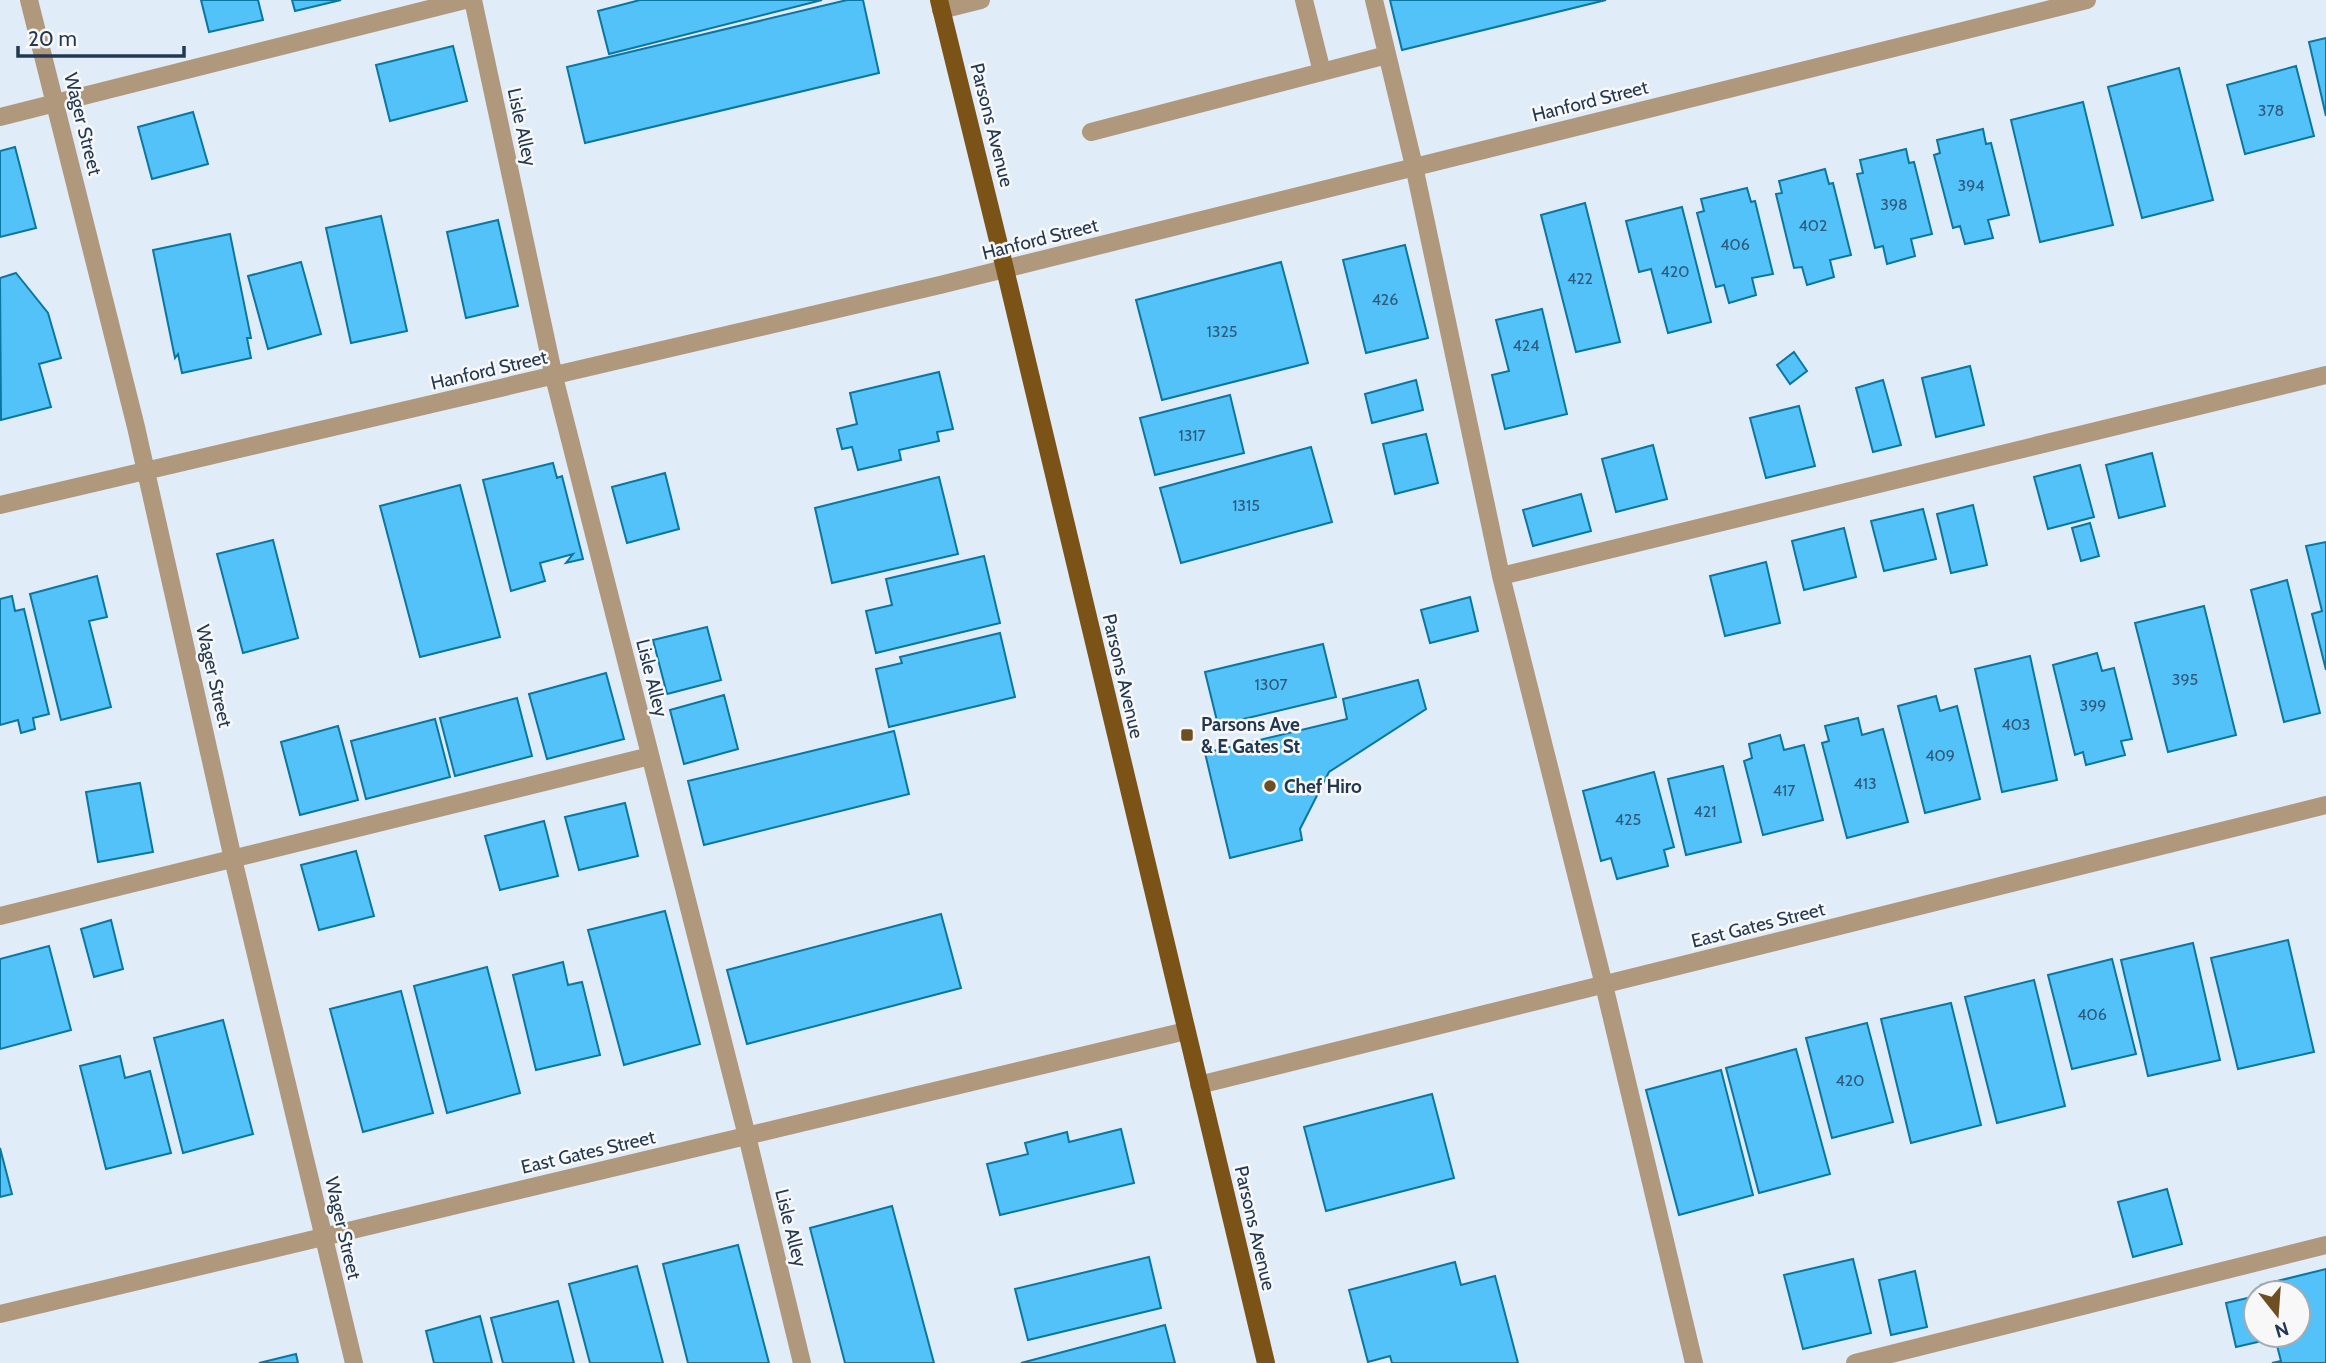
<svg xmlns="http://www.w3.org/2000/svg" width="2326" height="1363" font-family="Cabin,sans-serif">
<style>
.building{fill:#53c2f8;stroke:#0b76a0;stroke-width:2}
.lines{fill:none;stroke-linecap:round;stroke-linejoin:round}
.lane{stroke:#af987c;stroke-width:18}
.street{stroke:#af987c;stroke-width:18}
.primary{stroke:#7b5316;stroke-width:18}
.poi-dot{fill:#6e4f24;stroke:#f8f8f8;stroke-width:2.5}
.labels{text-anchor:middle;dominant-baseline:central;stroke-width:5;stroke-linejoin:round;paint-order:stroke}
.number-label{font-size:16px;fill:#2e5a7c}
.street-label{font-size:19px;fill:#223852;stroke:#f8f8f8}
.poi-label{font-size:19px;font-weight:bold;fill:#223852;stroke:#f8f8f8;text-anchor:start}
</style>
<rect width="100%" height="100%" fill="#e1ecf9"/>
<path class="building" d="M 201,0 L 258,0 L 263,20 L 209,32 Z
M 292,0 L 341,0 L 295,11 Z
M 640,0 L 822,0 L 609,54 L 598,11 Z
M 847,0 L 863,0 L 879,73 L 585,143 L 567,67 Z
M 1390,0 L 1606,0 L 1402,50 Z
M 2326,38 L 2326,116 L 2309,42 Z
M 453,46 L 467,101 L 390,121 L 376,65 Z
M 2296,66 L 2314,136 L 2245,154 L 2227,85 Z
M 2179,68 L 2213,200 L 2142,218 L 2108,87 Z
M 2083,102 L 2113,225 L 2040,242 L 2011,120 Z
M 193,112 L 208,164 L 152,179 L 138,127 Z
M 1983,129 L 1986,144 L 1991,143 L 2009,215 L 1988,220 L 1993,238 L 1965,244 L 1960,226 L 1953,228 L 1934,155 L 1940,153 L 1937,140 Z
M 15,147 L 36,228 L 0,237 L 0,151 Z
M 1906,149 L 1909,163 L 1914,162 L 1932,234 L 1911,239 L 1915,256 L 1887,264 L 1883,246 L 1875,248 L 1857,174 L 1863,173 L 1860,160 Z
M 1825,169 L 1829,184 L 1833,183 L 1851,255 L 1830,260 L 1834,277 L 1807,285 L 1802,267 L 1794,268 L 1776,194 L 1782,193 L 1779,181 Z
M 1747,188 L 1751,202 L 1755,201 L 1773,274 L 1752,278 L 1756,295 L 1729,303 L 1724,285 L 1716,287 L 1697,213 L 1704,211 L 1701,199 Z
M 1585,203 L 1620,342 L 1576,352 L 1541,215 Z
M 1682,207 L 1711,322 L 1668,333 L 1651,269 L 1639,272 L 1626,221 Z
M 381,216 L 407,331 L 351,343 L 326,228 Z
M 498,220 L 518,306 L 466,318 L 447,232 Z
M 230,234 L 251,338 L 247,338 L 251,358 L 182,373 L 178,354 L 175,358 L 153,250 Z
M 1405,245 L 1428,338 L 1366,353 L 1343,260 Z
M 301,262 L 321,334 L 268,349 L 248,276 Z
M 1281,262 L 1308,363 L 1162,400 L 1136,300 Z
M 16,273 L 48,313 L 61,358 L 39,364 L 51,407 L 1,420 L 0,278 Z
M 1542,309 L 1567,414 L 1505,429 L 1492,375 L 1509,371 L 1496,320 Z
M 1794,352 L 1807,371 L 1790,384 L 1777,365 Z
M 1970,366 L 1984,425 L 1936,437 L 1922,378 Z
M 939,372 L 953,429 L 937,432 L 939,441 L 899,450 L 901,460 L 858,470 L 852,447 L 842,449 L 837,429 L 857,424 L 850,393 Z
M 1416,380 L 1423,410 L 1372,423 L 1365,394 Z
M 1883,380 L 1901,445 L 1873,452 L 1856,388 Z
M 1230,395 L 1244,453 L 1155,475 L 1140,418 Z
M 1799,406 L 1815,466 L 1766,478 L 1750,418 Z
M 1426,434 L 1438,483 L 1395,494 L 1383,444 Z
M 1653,445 L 1667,499 L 1616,512 L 1602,459 Z
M 1311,447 L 1332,522 L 1181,563 L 1160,488 Z
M 2152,453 L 2165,506 L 2119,518 L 2106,465 Z
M 553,463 L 557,478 L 562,476 L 583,559 L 566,563 L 573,554 L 540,563 L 545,581 L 511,591 L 483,480 Z
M 2080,465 L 2094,517 L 2048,529 L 2034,477 Z
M 665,473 L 679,529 L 627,543 L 612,487 Z
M 939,477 L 958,554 L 832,583 L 815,508 Z
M 460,485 L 500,637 L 420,657 L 380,506 Z
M 1581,494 L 1591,531 L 1533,546 L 1523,510 Z
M 1973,505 L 1987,565 L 1951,573 L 1937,514 Z
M 1923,509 L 1936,559 L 1884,571 L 1871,521 Z
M 2090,523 L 2099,556 L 2081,561 L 2072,528 Z
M 1844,528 L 1856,577 L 1804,590 L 1792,541 Z
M 273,540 L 298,638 L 243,653 L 217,554 Z
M 2326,542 L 2326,670 L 2312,614 L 2322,611 L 2306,546 Z
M 984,556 L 1000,623 L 876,653 L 866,611 L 892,605 L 886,579 Z
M 1766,562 L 1780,623 L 1725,636 L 1710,576 Z
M 97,576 L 107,617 L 89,621 L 111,707 L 61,720 L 30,594 Z
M 2287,580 L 2320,713 L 2284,722 L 2251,590 Z
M 12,596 L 15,611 L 24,609 L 49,714 L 33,718 L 35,729 L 21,733 L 18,720 L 0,725 L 0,599 Z
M 1470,597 L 1478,631 L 1430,643 L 1421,610 Z
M 2204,606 L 2236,735 L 2168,752 L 2135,623 Z
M 707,627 L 721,680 L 667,694 L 653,640 Z
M 1000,633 L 1015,697 L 889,727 L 876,669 L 902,663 L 900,657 Z
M 1323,644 L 1336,697 L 1218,725 L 1205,672 Z
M 2097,653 L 2102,671 L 2114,668 L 2132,739 L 2121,741 L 2125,755 L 2086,765 L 2083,752 L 2075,755 L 2053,665 Z
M 2030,656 L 2057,780 L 2002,792 L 1975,669 Z
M 606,673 L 624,739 L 547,759 L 529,694 Z
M 1418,680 L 1426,709 L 1329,772 L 1300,829 L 1302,840 L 1230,858 L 1205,753 L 1347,719 L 1343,699 Z
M 724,695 L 738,749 L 684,764 L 670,710 Z
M 1936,696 L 1940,711 L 1957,706 L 1980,799 L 1925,813 L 1898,706 Z
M 517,698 L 532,756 L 455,776 L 440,718 Z
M 1858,718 L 1862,735 L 1883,729 L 1908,822 L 1847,838 L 1822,743 L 1829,741 L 1825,726 Z
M 435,719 L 450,777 L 366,799 L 351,741 Z
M 338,726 L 358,800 L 300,815 L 281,742 Z
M 894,731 L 909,794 L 704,845 L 688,781 Z
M 1780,735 L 1784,750 L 1804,745 L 1823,820 L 1763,835 L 1744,761 L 1752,758 L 1749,744 Z
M 1723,766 L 1741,842 L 1686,855 L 1668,779 Z
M 1654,772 L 1674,847 L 1664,850 L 1668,866 L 1617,879 L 1611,858 L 1601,861 L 1583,791 Z
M 140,783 L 153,852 L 98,862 L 86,792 Z
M 625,803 L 638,856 L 579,870 L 565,817 Z
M 544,821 L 558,876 L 500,890 L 485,836 Z
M 356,851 L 374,916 L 319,930 L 301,865 Z
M 665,911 L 700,1044 L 624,1065 L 588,930 Z
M 941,914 L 961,988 L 747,1044 L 727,970 Z
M 111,920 L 123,969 L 94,977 L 81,929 Z
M 2288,940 L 2314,1052 L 2238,1069 L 2211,958 Z
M 2193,943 L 2220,1060 L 2148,1076 L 2121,960 Z
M 49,946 L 71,1030 L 0,1049 L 0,959 Z
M 2112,959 L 2136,1054 L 2072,1069 L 2048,975 Z
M 563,962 L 568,985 L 582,982 L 600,1055 L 536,1070 L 513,975 Z
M 487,967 L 520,1093 L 447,1113 L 414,986 Z
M 2034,980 L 2065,1106 L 1997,1123 L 1965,997 Z
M 401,991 L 433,1113 L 363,1132 L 330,1009 Z
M 1951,1003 L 1981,1125 L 1911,1143 L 1881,1019 Z
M 223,1020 L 253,1134 L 183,1153 L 154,1038 Z
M 1867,1023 L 1893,1122 L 1832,1138 L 1806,1038 Z
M 1796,1049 L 1830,1174 L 1759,1193 L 1726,1068 Z
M 120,1056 L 125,1078 L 150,1071 L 171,1153 L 106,1169 L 80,1066 Z
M 1721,1070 L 1753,1195 L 1679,1215 L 1646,1090 Z
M 1432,1094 L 1454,1178 L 1326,1211 L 1304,1127 Z
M 1121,1129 L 1134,1183 L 1000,1215 L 987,1164 L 1028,1154 L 1025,1143 L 1067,1132 L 1069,1142 Z
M 0,1148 L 12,1194 L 0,1197 Z
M 2167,1189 L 2182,1244 L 2133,1257 L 2118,1202 Z
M 892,1206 L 934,1363 L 845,1363 L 810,1228 Z
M 738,1245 L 769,1363 L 688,1363 L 663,1264 Z
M 1149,1257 L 1161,1308 L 1028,1340 L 1015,1289 Z
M 1853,1259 L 1871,1333 L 1803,1349 L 1784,1275 Z
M 1455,1262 L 1461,1285 L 1495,1276 L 1518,1363 L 1392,1363 L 1390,1356 L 1368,1362 L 1349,1290 Z
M 637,1266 L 663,1363 L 590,1363 L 569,1284 Z
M 2326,1269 L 2326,1363 L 2272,1363 L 2281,1361 L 2275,1338 L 2236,1347 L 2226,1303 L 2256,1296 L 2256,1335 L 2298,1335 L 2298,1293 L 2264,1293 L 2261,1285 Z
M 1915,1271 L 1927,1327 L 1891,1335 L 1879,1280 Z
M 558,1301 L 574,1363 L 503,1363 L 491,1318 Z
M 480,1316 L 492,1363 L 434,1363 L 426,1331 Z
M 1165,1325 L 1175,1363 L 1021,1363 Z
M 296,1354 L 298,1363 L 259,1363 Z"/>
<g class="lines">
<path class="lane" d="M 473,0 L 554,377 L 747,1136 L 802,1363
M 1304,0 L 1322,72
M 1374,0 L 1414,166 L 1501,576 L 1604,985 L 1694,1363
M 941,10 L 981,0
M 0,117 L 465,0
M 1091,132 L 1387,55
M 1501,576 L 2326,375
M 0,916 L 650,756
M 1855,1363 L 2326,1245"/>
<path class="street" d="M 29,0 L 136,427 L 233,859 L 354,1363
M 0,505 L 940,285 L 2087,0
M 1199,1085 L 2326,805
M 0,1314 L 1186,1031"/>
<path class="primary" d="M 939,0 L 1005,269 L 1266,1363"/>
</g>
<g class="poi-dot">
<rect x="1180" y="728" width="14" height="14" rx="3.5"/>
<circle cx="1270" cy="786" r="7"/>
</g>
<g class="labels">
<g class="number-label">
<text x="2271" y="110">378</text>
<text x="1971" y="185">394</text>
<text x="1894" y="204">398</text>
<text x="1813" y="225">402</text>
<text x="1735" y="244">406</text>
<text x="1675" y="271">420</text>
<text x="1580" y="278">422</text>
<text x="1385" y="299">426</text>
<text x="1222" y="331">1325</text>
<text x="1526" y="345">424</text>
<text x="1192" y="435">1317</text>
<text x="1246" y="505">1315</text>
<text x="2185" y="679">395</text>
<text x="1271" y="684">1307</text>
<text x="2093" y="705">399</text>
<text x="2016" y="724">403</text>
<text x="1940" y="755">409</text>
<text x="1865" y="783">413</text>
<text x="1784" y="790">417</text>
<text x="1705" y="811">421</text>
<text x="1628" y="819">425</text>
<text x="2092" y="1014">406</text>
<text x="1850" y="1080">420</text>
</g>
<g class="street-label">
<text transform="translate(1590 101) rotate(-14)">Hanford Street</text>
<text transform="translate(83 124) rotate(76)">Wager Street</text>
<text transform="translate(992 125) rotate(76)">Parsons Avenue</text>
<text transform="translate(522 127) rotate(78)">Lisle Alley</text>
<text transform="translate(1040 239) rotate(-14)">Hanford Street</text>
<text transform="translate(489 370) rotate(-13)">Hanford Street</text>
<text transform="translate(214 676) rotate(77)">Wager Street</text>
<text transform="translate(1123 676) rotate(77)">Parsons Avenue</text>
<text transform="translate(652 678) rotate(76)">Lisle Alley</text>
<text transform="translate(1758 925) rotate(-14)">East Gates Street</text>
<text transform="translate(588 1152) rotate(-13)">East Gates Street</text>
<text transform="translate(343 1228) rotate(77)">Wager Street</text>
<text transform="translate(791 1228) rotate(76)">Lisle Alley</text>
<text transform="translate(1255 1228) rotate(77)">Parsons Avenue</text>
</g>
<g class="poi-label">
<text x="1201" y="724">Parsons Ave<tspan x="1201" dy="22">&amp; E Gates St</tspan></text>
<text x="1284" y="786">Chef Hiro</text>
</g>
</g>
<g transform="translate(2277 1314) rotate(163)"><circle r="33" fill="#f8f8f8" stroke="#a2abb6" stroke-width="2"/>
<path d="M0-5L12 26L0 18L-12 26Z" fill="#6e4f24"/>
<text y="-10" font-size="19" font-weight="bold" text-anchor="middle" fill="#223852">N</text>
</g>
<path d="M18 46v10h166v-10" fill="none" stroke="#223852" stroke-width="3.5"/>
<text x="28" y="46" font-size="21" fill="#223852" stroke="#f8f8f8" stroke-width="5" paint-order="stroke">20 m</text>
</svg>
